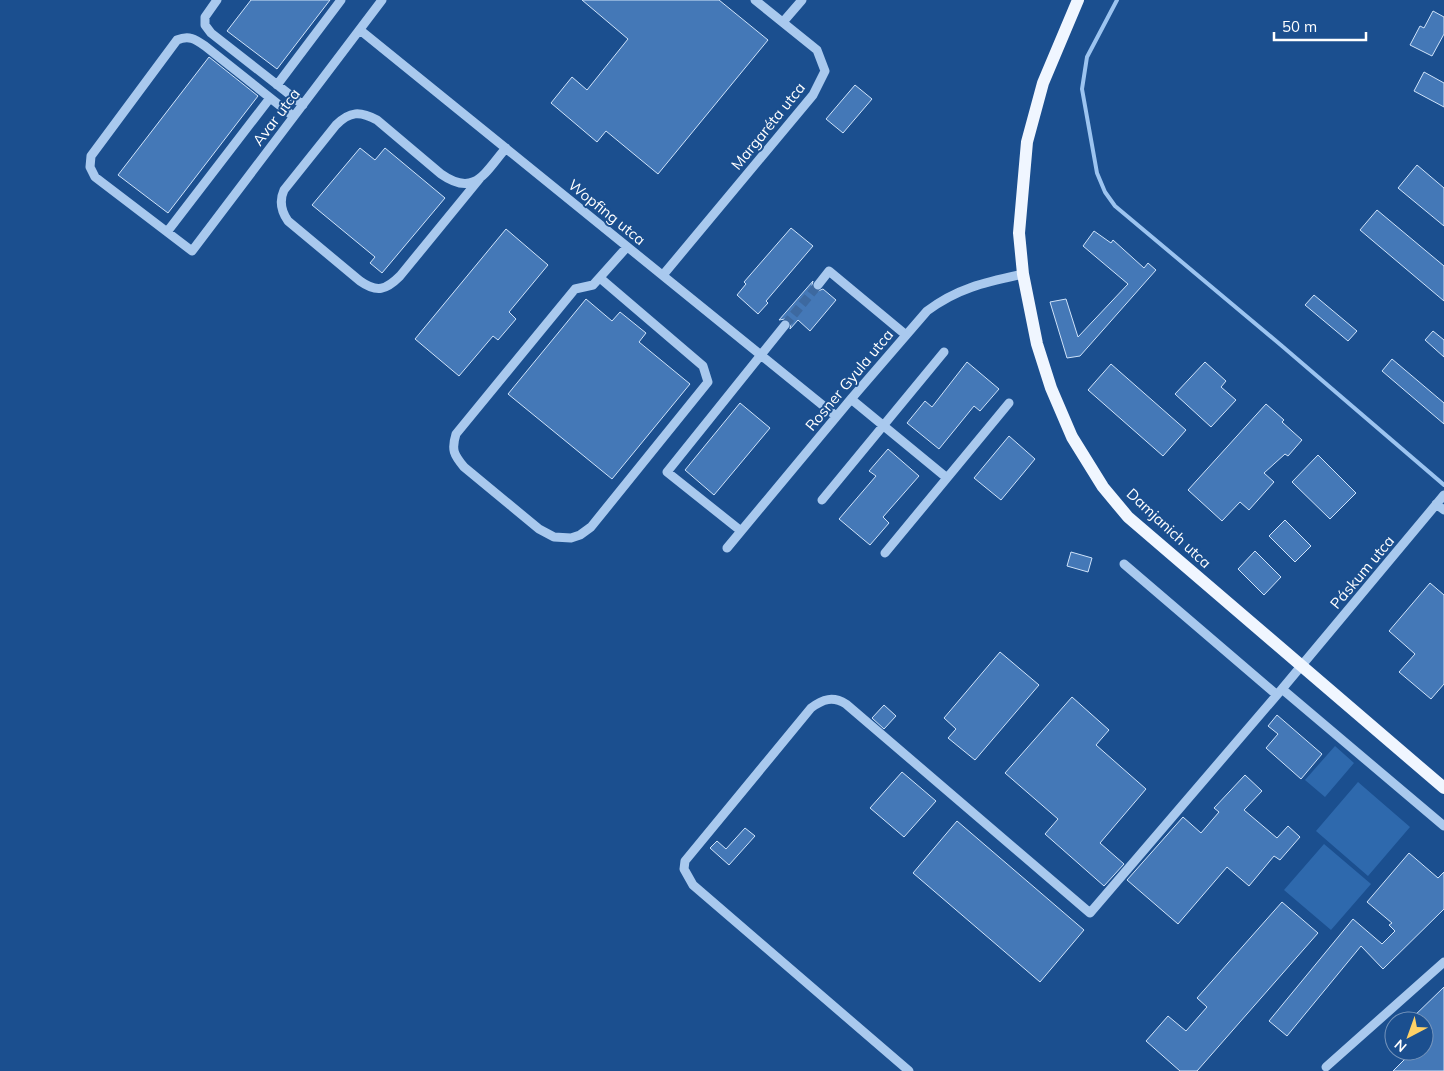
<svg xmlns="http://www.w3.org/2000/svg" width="1444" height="1071" font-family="Mulish,sans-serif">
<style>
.green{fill:#2e69ad}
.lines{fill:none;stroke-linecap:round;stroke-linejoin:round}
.stream{stroke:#9cc4f0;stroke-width:4}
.building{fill:#4478b7;stroke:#cfe3fa}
.minor-tunnel{stroke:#3d69a0;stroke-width:9;stroke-dasharray:9 4.5;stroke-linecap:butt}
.minor{stroke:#a9c9ee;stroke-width:9}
.major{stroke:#f0f6ff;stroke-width:12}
.labels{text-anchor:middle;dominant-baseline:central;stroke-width:4;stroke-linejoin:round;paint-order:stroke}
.street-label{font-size:15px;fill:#fff;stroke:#1b4f8f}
</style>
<rect width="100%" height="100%" fill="#1b4f8f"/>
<path class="green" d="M 1335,746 L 1354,763 L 1325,797 L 1305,780 Z
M 1358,782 L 1410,827 L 1368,876 L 1316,831 Z
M 1324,844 L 1371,884 L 1331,930 L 1284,890 Z"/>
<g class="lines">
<path class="stream" d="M 1117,0 L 1087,57 L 1082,89 L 1097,173 L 1105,192 L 1115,206 L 1282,346 L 1444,485"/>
</g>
<path class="building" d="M 251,0 L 330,0 L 277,69 L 227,31 Z
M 582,0 L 719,0 L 768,40 L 658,174 L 606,131 L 597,142 L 551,103 L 572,77 L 587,90 L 628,39 Z
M 1433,11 L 1444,17 L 1444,34 L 1432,56 L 1410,45 L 1420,26 L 1424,28 Z
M 209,57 L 258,96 L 168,213 L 118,175 Z
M 1424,72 L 1444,83 L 1444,107 L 1414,91 Z
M 855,85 L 872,99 L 843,133 L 826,119 Z
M 360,148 L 375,160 L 385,148 L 445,198 L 382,273 L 370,263 L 375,257 L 312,205 Z
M 1417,165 L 1444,188 L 1444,226 L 1398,188 Z
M 1377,210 L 1444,266 L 1444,301 L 1360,230 Z
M 791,228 L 813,246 L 766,301 L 768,303 L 758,314 L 737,295 L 746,284 L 744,282 Z
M 506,229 L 548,265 L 509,312 L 516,319 L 498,340 L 493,336 L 459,376 L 415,339 Z
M 1094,231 L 1111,243 L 1113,240 L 1144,268 L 1148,263 L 1156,270 L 1080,356 L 1067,358 L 1050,302 L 1066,299 L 1078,337 L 1128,284 L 1083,246 Z
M 813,281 L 812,285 L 814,290 L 818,291 L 823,289 L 836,300 L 810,331 L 798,320 L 790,329 L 791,323 L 789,320 L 785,319 L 779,320 Z
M 1314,295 L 1357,331 L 1348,341 L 1305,305 Z
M 586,299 L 612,321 L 620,312 L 646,333 L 639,342 L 690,384 L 612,479 L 508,394 Z
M 1433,331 L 1444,340 L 1444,357 L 1425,340 Z
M 1392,359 L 1444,403 L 1444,424 L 1382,371 Z
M 967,362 L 999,389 L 980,411 L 974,406 L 939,449 L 907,423 L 925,401 L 932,407 Z
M 1205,362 L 1226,381 L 1221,387 L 1236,400 L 1211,427 L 1175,394 Z
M 1111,364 L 1186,430 L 1163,456 L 1088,390 Z
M 740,403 L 770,428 L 714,495 L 685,470 Z
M 1266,404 L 1284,420 L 1282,422 L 1302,440 L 1288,456 L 1285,454 L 1264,473 L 1274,482 L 1249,510 L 1240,502 L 1222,521 L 1188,490 Z
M 1009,436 L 1035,459 L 1001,500 L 974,478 Z
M 888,449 L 919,476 L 883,517 L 889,523 L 870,545 L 839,519 L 876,476 L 869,471 Z
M 1318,455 L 1356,493 L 1330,519 L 1292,482 Z
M 1285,520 L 1311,546 L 1295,562 L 1269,536 Z
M 1255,551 L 1281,577 L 1264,595 L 1238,569 Z
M 1071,552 L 1092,558 L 1088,572 L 1067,566 Z
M 1430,583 L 1444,595 L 1444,684 L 1431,699 L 1399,672 L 1415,654 L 1389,631 Z
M 1000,652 L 1039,685 L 975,760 L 948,738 L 956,729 L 944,718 Z
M 1072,697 L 1109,730 L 1096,745 L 1146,789 L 1100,843 L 1124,864 L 1104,886 L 1045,834 L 1058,819 L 1005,773 Z
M 884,705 L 896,716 L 884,729 L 872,718 Z
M 1277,715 L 1322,754 L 1301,779 L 1266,748 L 1278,734 L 1268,726 Z
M 902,772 L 936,801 L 904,837 L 870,808 Z
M 1245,775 L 1262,791 L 1244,810 L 1277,838 L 1288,826 L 1300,837 L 1280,860 L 1274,856 L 1249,886 L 1227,867 L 1178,924 L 1127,880 L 1183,817 L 1201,833 L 1219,812 L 1214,808 Z
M 957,821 L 1084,930 L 1040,982 L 913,873 Z
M 745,828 L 755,836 L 729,865 L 710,848 L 717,841 L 726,849 Z
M 1409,853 L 1438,878 L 1444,872 L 1444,909 L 1383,969 L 1361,946 L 1287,1036 L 1269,1021 L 1353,919 L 1382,944 L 1395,931 L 1389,925 L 1392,923 L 1367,902 Z
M 1282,902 L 1318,933 L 1197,1071 L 1180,1071 L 1146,1041 L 1168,1016 L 1186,1031 L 1207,1007 L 1197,998 Z
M 1444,987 L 1444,1071 L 1393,1071 L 1413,1051 L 1424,1051 L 1424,1021 L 1409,1021 Z"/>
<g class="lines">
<path class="minor-tunnel" d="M 785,325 L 818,285"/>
<path class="minor" d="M 217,0 L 205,17 L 205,25 L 211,33 L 303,105
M 783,22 L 802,0
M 360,30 L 836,416
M 277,85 L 341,0
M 293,116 L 205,46 C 195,39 189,35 177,40 L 91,156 L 90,167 L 95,177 L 192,251 L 382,0
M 481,177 L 400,276 C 386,290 377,293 360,281 L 288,221 C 281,211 279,201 284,190 L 336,125 C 350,111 360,111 377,120 L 441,174 C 475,198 485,172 506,148
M 167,232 L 270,98
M 663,275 L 813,95 L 825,71 L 817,50 L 755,0
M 600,278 L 703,366 L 708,382 L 591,527 L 580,535 L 571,538 L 554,537 L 539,529 L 464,467 C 454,455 451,450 456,434 L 575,289 L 593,285 L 627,247
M 818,285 L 829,271 L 906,335
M 851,399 L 947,478
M 1444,495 L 1282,689 L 1444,826
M 822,500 L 944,352
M 1436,504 L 1444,510
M 741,531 L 667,472 L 785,325
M 727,548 L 851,399 L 927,311 C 957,288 986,282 1023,274
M 885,553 L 1009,403
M 1124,564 L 1277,695
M 1326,1067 L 1444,962
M 909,1071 L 693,885 L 684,869 L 685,861 L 811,708 C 823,699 833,696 846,704 L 1090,913 L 1282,689"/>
<path class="major" d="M 1078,0 L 1043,83 L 1027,142 L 1019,233 L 1023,274 L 1037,344 L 1051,388 L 1072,437 L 1103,487 L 1128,517 L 1444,788"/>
</g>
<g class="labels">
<g class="street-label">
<text transform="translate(276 117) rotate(-53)">Avar utca</text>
<text transform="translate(768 126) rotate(-51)">Margaréta utca</text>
<text transform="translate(607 212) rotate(39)">Wopfing utca</text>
<text transform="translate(849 380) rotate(-50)">Rosner Gyula utca</text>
<text transform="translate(1169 528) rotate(43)">Damjanich utca</text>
<text transform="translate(1362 572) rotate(-50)">Páskum utca</text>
</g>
</g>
<g transform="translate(1409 1036) rotate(221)"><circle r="24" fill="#1b4f8f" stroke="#7695bc"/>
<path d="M0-4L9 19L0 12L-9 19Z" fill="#ffd166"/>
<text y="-8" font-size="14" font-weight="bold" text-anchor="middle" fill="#ffffff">N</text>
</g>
<path d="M1274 32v8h92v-8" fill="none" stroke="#ffffff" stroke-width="2.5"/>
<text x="1282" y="32" font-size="15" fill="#ffffff" stroke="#1b4f8f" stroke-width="4" paint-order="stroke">50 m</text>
</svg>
